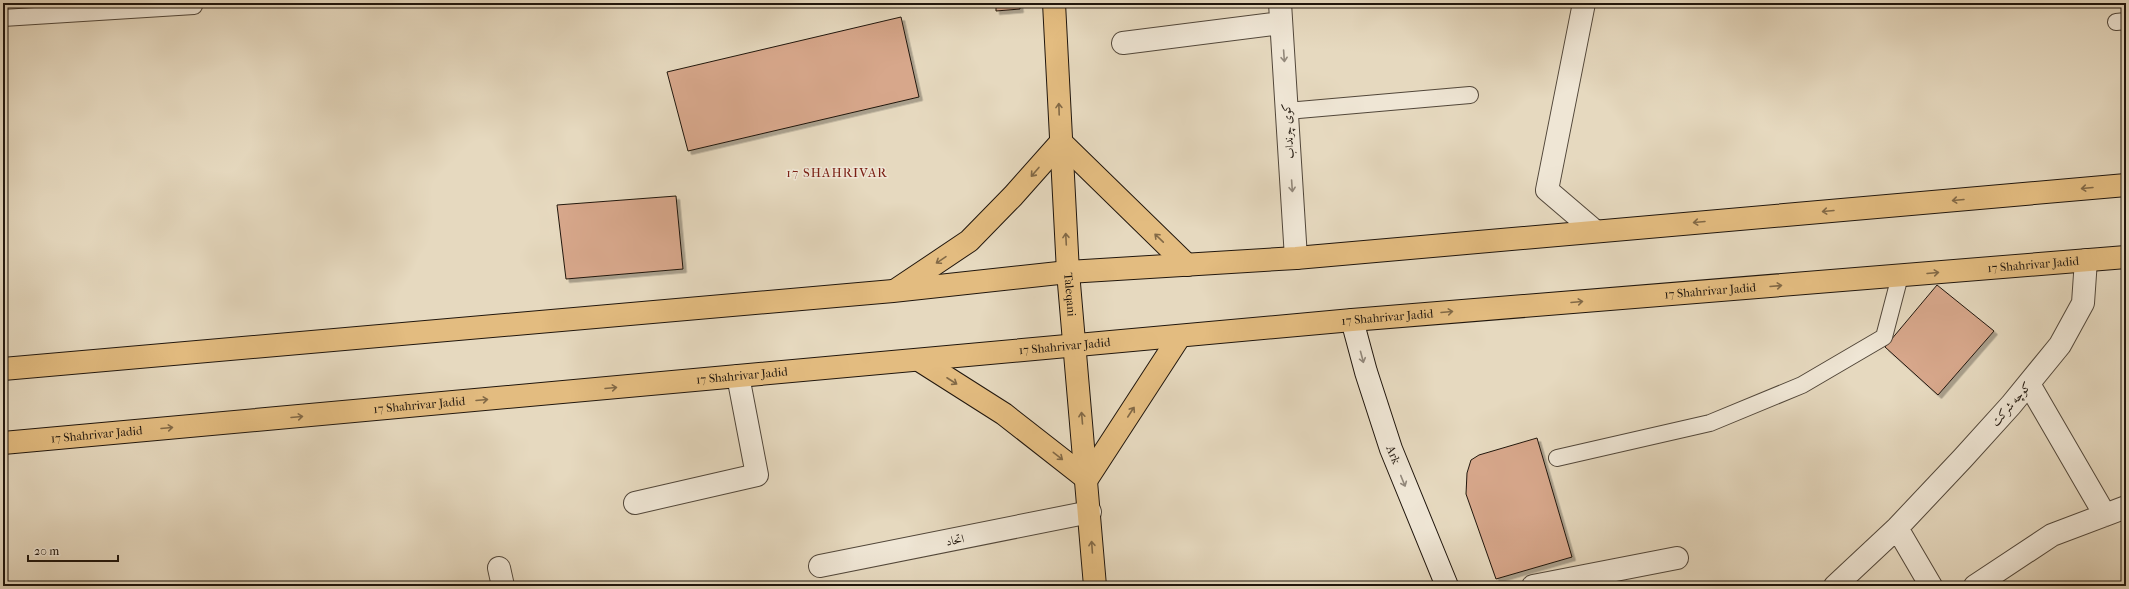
<svg xmlns="http://www.w3.org/2000/svg" width="2129" height="589" font-family="'IM FELL French Canon',Amiri,serif">
<style>
.building{fill:#d7a78b;stroke:#20160d;filter:url(#shadow)}
.lines{fill:none;stroke-linecap:round;stroke-linejoin:round}
.lane-casing{stroke:#52473a;stroke-width:18}
.street-casing{stroke:#52473a;stroke-width:24}
.secondary-casing{stroke:#20160d;stroke-width:24}
.primary-casing{stroke:#20160d;stroke-width:24}
.lane{stroke:#efe6d5;stroke-width:16}
.street{stroke:#efe6d5;stroke-width:22}
.secondary{stroke:#efe6d5;stroke-width:22}
.primary{stroke:#e3bc80;stroke-width:22}
.oneway{stroke:#92887b}
.oneway2{stroke:#826946}
.labels{text-anchor:middle;dominant-baseline:central;stroke-width:3;stroke-linejoin:round;paint-order:stroke}
.street-label{font-size:12px;fill:#20160d;stroke:#efe6d5}
.neighbourhood-label{font-size:13px;letter-spacing:1px;fill:#7a1f14;stroke:#efe6d5}
</style>
<defs>
<filter id="shadow"><feDropShadow dx="3.5" dy="3.5" stdDeviation="0" flood-color="#0004"/></filter>
</defs>
<rect width="100%" height="100%" fill="#e6d9bf"/>
<filter id="stains"><feTurbulence type="fractalNoise" baseFrequency=".005" numOctaves="4"/><feColorMatrix values="0 0 0 0 .2 0 0 0 0 .09 0 0 0 0 .02 0 0 0 .5 -.17"/></filter>
<radialGradient id="worn" r=".72"><stop offset=".6" stop-color="#630" stop-opacity="0"/><stop offset="1" stop-color="#630" stop-opacity=".3"/></radialGradient>
<path class="building" d="M 996,3 L 1019,3 L 1020,9 L 996,11 Z
M 901,17 L 919,97 L 688,151 L 667,72 Z
M 676,196 L 683,269 L 566,279 L 557,205 Z
M 1937,285 L 1994,331 L 1938,395 L 1885,347 Z
M 1537,438 L 1572,557 L 1496,579 L 1466,494 L 1467,473 L 1471,460 L 1479,455 Z"/>
<g class="lines">
<defs>
<path id="lane" d="M 3,18 L 194,6
M 2116,22 L 2126,21
M 1287,111 L 1470,95
M 1557,458 L 1710,423 L 1802,385 L 1884,337 L 1900,276"/>
<path id="street" d="M 1280,3 L 1296,258
M 1584,3 L 1547,190 L 1595,231
M 1123,43 L 1281,23
M 2029,384 L 2105,515
M 635,503 L 757,475 L 738,376
M 1897,528 L 1931,586
M 820,566 L 1090,512
M 499,568 L 503,586
M 1533,586 L 1677,558
M 1835,586 L 1897,528 L 1963,458 L 2011,405 L 2060,345 L 2083,303 L 2086,260
M 1975,586 L 2052,535 L 2126,507"/>
<g id="secondary">
<path id="s1" d="M 1352,320 L 1366,372 L 1391,449 L 1447,586"/>
</g>
<g id="primary">
<path id="s2" d="M 1054,3 L 1068,272 L 1095,586"/>
<path d="M 896,290 L 969,241 L 1013,196 L 1061,142 L 1187,265"/>
<path d="M 919,360 L 1004,414 L 1087,479 L 1180,336"/>
<path d="M 3,369 L 893,291 L 1068,272 L 1296,258 L 2126,185"/>
<path id="s3" d="M 3,443 L 1352,320 L 2126,257"/>
</g>
</defs>
<use href="#lane" class="lane-casing"/>
<use href="#street" class="street-casing"/>
<use href="#secondary" class="secondary-casing"/>
<use href="#primary" class="primary-casing"/>
<use href="#lane" class="lane"/>
<use href="#street" class="street"/>
<use href="#secondary" class="secondary"/>
<use href="#primary" class="primary"/>
</g>
<defs><path id="oneway-shaft" d="M-6 0H5M1.5-3L5.5 0L1.5 3" fill="none" stroke-width="1.6" stroke-linecap="round" stroke-linejoin="round"/></defs>
<g class="oneway">
<use href="#oneway-shaft" transform="translate(1284 56) rotate(86)"/>
<use href="#oneway-shaft" transform="translate(1292 186) rotate(86)"/>
<use href="#oneway-shaft" transform="translate(1362 357) rotate(75)"/>
<use href="#oneway-shaft" transform="translate(1403 481) rotate(68)"/>
</g>
<g class="oneway2">
<use href="#oneway-shaft" transform="translate(1059 109) rotate(-92)"/>
<use href="#oneway-shaft" transform="translate(1035 172) rotate(131)"/>
<use href="#oneway-shaft" transform="translate(2087 188) rotate(175)"/>
<use href="#oneway-shaft" transform="translate(1958 200) rotate(175)"/>
<use href="#oneway-shaft" transform="translate(1828 211) rotate(175)"/>
<use href="#oneway-shaft" transform="translate(1699 222) rotate(175)"/>
<use href="#oneway-shaft" transform="translate(1159 238) rotate(-136)"/>
<use href="#oneway-shaft" transform="translate(1066 239) rotate(-93)"/>
<use href="#oneway-shaft" transform="translate(941 260) rotate(146)"/>
<use href="#oneway-shaft" transform="translate(1933 273) rotate(-5)"/>
<use href="#oneway-shaft" transform="translate(1776 286) rotate(-5)"/>
<use href="#oneway-shaft" transform="translate(1577 302) rotate(-5)"/>
<use href="#oneway-shaft" transform="translate(1447 312) rotate(-5)"/>
<use href="#oneway-shaft" transform="translate(952 381) rotate(33)"/>
<use href="#oneway-shaft" transform="translate(611 388) rotate(-5)"/>
<use href="#oneway-shaft" transform="translate(482 400) rotate(-5)"/>
<use href="#oneway-shaft" transform="translate(1131 412) rotate(-57)"/>
<use href="#oneway-shaft" transform="translate(297 417) rotate(-5)"/>
<use href="#oneway-shaft" transform="translate(1082 418) rotate(-95)"/>
<use href="#oneway-shaft" transform="translate(167 428) rotate(-5)"/>
<use href="#oneway-shaft" transform="translate(1058 456) rotate(38)"/>
<use href="#oneway-shaft" transform="translate(1092 547) rotate(-94)"/>
</g>
<g class="labels">
<g class="street-label">
<text transform="translate(1288 131) rotate(-94)">کوی چرنداب</text>
<text stroke="none"><textPath href="#s3" startOffset="2038">17 Shahrivar Jadid</textPath></text>
<text stroke="none"><textPath href="#s3" startOffset="1714">17 Shahrivar Jadid</textPath></text>
<text stroke="none"><textPath href="#s2" startOffset="292">Taleqani</textPath></text>
<text stroke="none"><textPath href="#s3" startOffset="1390">17 Shahrivar Jadid</textPath></text>
<text stroke="none"><textPath href="#s3" startOffset="1066">17 Shahrivar Jadid</textPath></text>
<text stroke="none"><textPath href="#s3" startOffset="742">17 Shahrivar Jadid</textPath></text>
<text transform="translate(2011 404) rotate(-49)">کوچه شرکت</text>
<text stroke="none"><textPath href="#s3" startOffset="418">17 Shahrivar Jadid</textPath></text>
<text stroke="none"><textPath href="#s3" startOffset="94">17 Shahrivar Jadid</textPath></text>
<text stroke="none"><textPath href="#s1" startOffset="141">Ark</textPath></text>
<text transform="translate(955 540) rotate(-11)">اتحاد</text>
</g>
<g class="neighbourhood-label">
<text x="837" y="172">17 SHAHRIVAR</text>
</g>
</g>
<rect width="2129" height="589" fill="none" stroke="#e6d9bf" stroke-width="16"/>
<rect x="4" y="4" width="2121" height="581" fill="none" stroke="#20160d" stroke-width="2"/>
<rect x="8" y="8" width="2113" height="573" fill="none" stroke="#20160d"/>
<path d="M28 555v6h90v-6" fill="none" stroke="#20160d" stroke-width="2"/>
<text x="34" y="555" font-size="12" fill="#20160d" stroke="#efe6d5" stroke-width="3" paint-order="stroke">20 m</text>
<rect width="100%" height="100%" filter="url(#stains)"/>
<rect width="100%" height="100%" fill="url(#worn)"/>
</svg>
